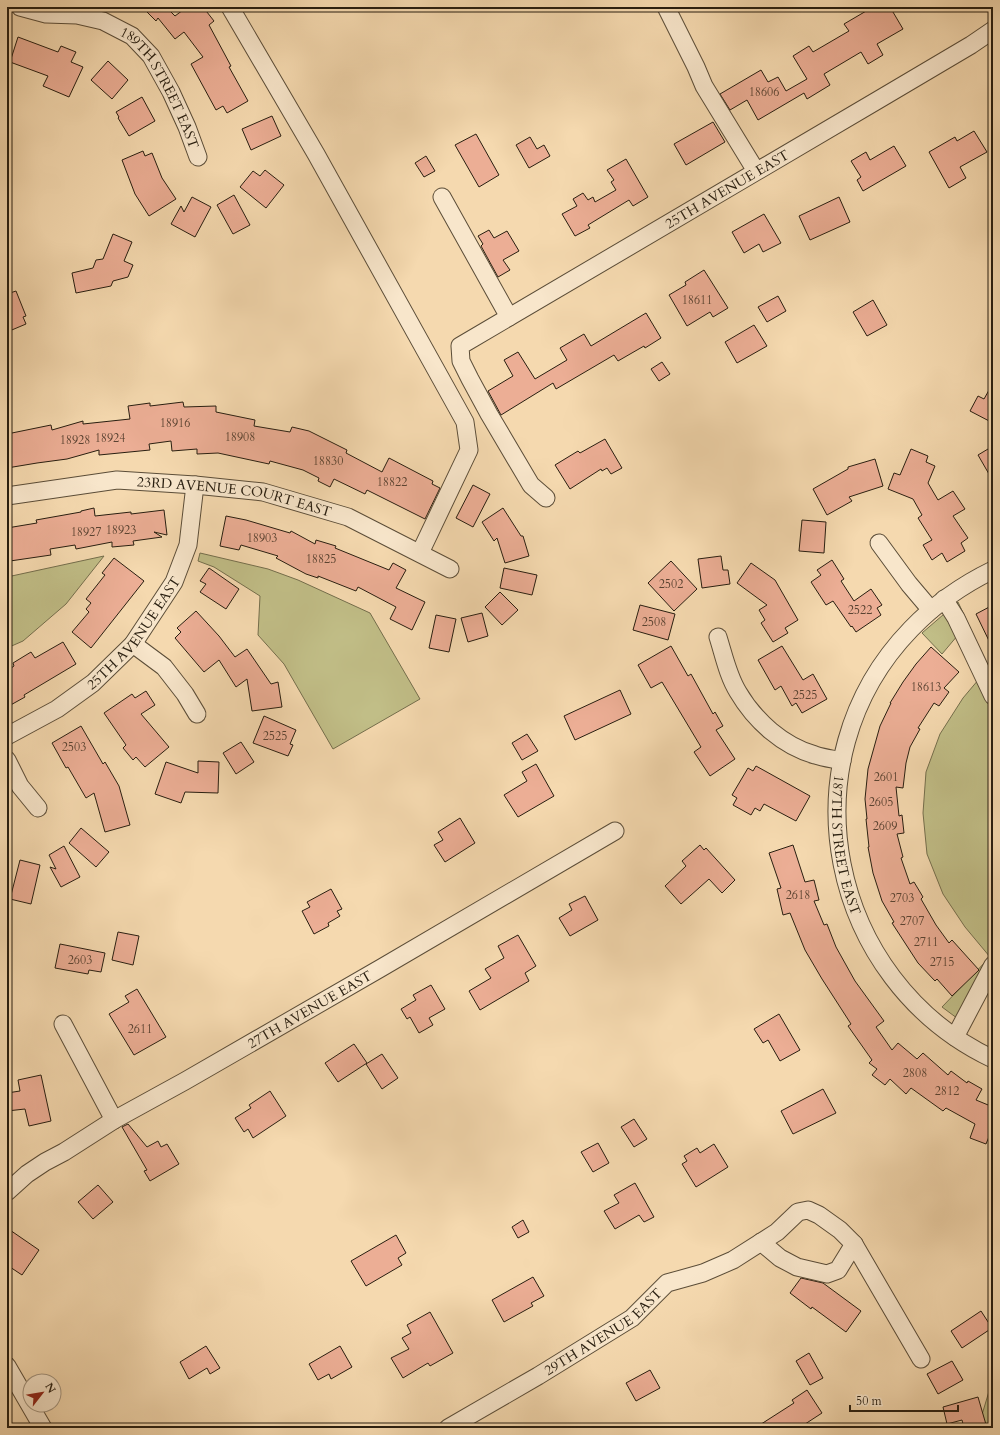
<svg xmlns="http://www.w3.org/2000/svg" width="1000" height="1435" font-family="Cardo,serif">
<style>
.green{fill:#c1be87;stroke:#746e4c}
.building{fill:#ecae95;stroke:#281e10}
.lines{fill:none;stroke-linecap:round;stroke-linejoin:round}
.minor-casing{stroke:#5b4d38;stroke-width:19}
.minor{stroke:#f8e6cb;stroke-width:17}
.labels{text-anchor:middle;dominant-baseline:central;stroke-width:3;stroke-linejoin:round;paint-order:stroke}
.number-label{font-size:12px;fill:#594231}
.street-label{font-size:14px;fill:#281e10;stroke:#f8e6cb}
</style>
<rect width="100%" height="100%" fill="#f5d9af"/>
<filter id="stains"><feTurbulence type="fractalNoise" baseFrequency=".005" numOctaves="4"/><feColorMatrix values="0 0 0 0 .2 0 0 0 0 .09 0 0 0 0 .02 0 0 0 .5 -.17"/></filter>
<radialGradient id="worn" r=".72"><stop offset=".6" stop-color="#630" stop-opacity="0"/><stop offset="1" stop-color="#630" stop-opacity=".3"/></radialGradient>
<path class="green" d="M 200,553 L 268,569 L 298,580 L 370,613 L 420,699 L 333,749 L 284,664 L 258,635 L 260,596 L 214,567 L 198,561 Z
M 104,556 L 66,604 L 23,641 L 7,648 L 7,577 Z
M 958,602 L 993,677 L 993,982 L 969,1027 L 942,1007 L 990,957 L 965,927 L 943,894 L 927,854 L 923,813 L 926,772 L 940,734 L 963,698 L 979,679 L 958,635 L 942,654 L 922,633 Z
M 993,1378 L 993,1428 L 978,1428 Z"/>
<path class="building" d="M 142,7 L 169,7 L 168,9 L 175,16 L 187,7 L 203,7 L 214,21 L 209,25 L 231,66 L 229,67 L 248,101 L 227,113 L 223,106 L 216,110 L 191,64 L 203,57 L 184,32 L 175,39 L 158,18 L 156,21 Z
M 873,7 L 877,7 L 879,11 L 887,7 L 890,7 L 903,29 L 877,44 L 883,55 L 868,64 L 861,52 L 824,74 L 830,85 L 807,99 L 804,93 L 758,120 L 747,100 L 730,110 L 720,94 L 761,70 L 768,82 L 778,77 L 786,91 L 807,79 L 793,56 L 809,46 L 813,52 L 849,31 L 844,24 Z
M 18,37 L 58,52 L 61,46 L 76,52 L 71,62 L 83,67 L 69,97 L 43,86 L 48,76 L 10,62 Z
M 108,61 L 128,80 L 112,99 L 91,80 Z
M 142,97 L 155,121 L 129,136 L 118,118 L 119,117 L 116,112 Z
M 272,116 L 281,136 L 251,150 L 242,129 Z
M 713,122 L 725,142 L 686,165 L 674,144 Z
M 974,131 L 987,152 L 960,167 L 966,178 L 949,188 L 929,152 L 955,137 L 957,141 Z
M 476,134 L 499,175 L 479,187 L 455,145 Z
M 530,137 L 537,149 L 544,145 L 550,156 L 529,168 L 516,145 Z
M 894,146 L 906,166 L 863,191 L 857,180 L 861,177 L 851,161 L 866,152 L 870,160 Z
M 143,151 L 145,156 L 152,153 L 162,178 L 176,199 L 149,216 L 135,194 L 122,160 Z
M 426,156 L 435,171 L 424,177 L 415,163 Z
M 626,159 L 648,197 L 633,206 L 629,200 L 588,225 L 590,228 L 575,236 L 562,214 L 577,206 L 573,199 L 583,193 L 588,200 L 593,197 L 595,202 L 616,190 L 611,182 L 614,180 L 607,170 Z
M 265,170 L 284,185 L 266,208 L 240,187 L 253,171 L 260,176 Z
M 234,195 L 250,225 L 233,234 L 217,205 Z
M 192,197 L 211,207 L 195,237 L 171,224 L 181,206 L 184,212 Z
M 839,197 L 850,222 L 810,240 L 799,216 Z
M 764,214 L 781,243 L 763,252 L 759,244 L 744,253 L 732,232 Z
M 489,230 L 494,238 L 507,231 L 519,251 L 503,260 L 510,270 L 498,277 L 481,246 L 483,244 L 478,236 Z
M 113,234 L 132,242 L 124,261 L 133,265 L 128,277 L 113,281 L 111,286 L 76,293 L 72,273 L 93,268 L 96,260 L 103,259 Z
M 704,270 L 728,308 L 713,317 L 710,312 L 687,326 L 669,295 L 686,285 L 685,282 Z
M 16,291 L 26,316 L 23,317 L 26,324 L 7,332 L 7,294 Z
M 778,296 L 786,311 L 767,322 L 758,307 Z
M 873,300 L 887,325 L 867,336 L 853,312 Z
M 646,313 L 661,338 L 645,348 L 644,346 L 618,361 L 614,355 L 556,389 L 553,383 L 501,415 L 488,391 L 513,376 L 504,360 L 518,352 L 535,379 L 567,360 L 560,348 L 584,334 L 591,346 Z
M 754,325 L 767,346 L 737,363 L 725,342 Z
M 662,362 L 670,374 L 659,381 L 651,369 Z
M 993,383 L 993,423 L 970,411 L 978,396 L 984,399 Z
M 183,402 L 184,407 L 216,406 L 216,412 L 255,420 L 254,426 L 290,432 L 292,427 L 309,431 L 347,450 L 346,453 L 382,472 L 389,458 L 433,481 L 432,484 L 440,488 L 425,519 L 367,490 L 365,494 L 334,479 L 330,487 L 318,481 L 319,478 L 303,470 L 270,461 L 269,464 L 218,453 L 197,454 L 197,449 L 172,451 L 171,441 L 149,444 L 150,450 L 99,455 L 99,450 L 67,459 L 37,463 L 7,468 L 7,434 L 51,425 L 52,430 L 83,421 L 83,424 L 130,419 L 128,406 L 150,403 L 150,406 Z
M 605,439 L 622,468 L 611,474 L 607,468 L 602,471 L 601,469 L 570,489 L 555,465 L 578,451 L 580,453 Z
M 993,446 L 993,481 L 978,455 Z
M 911,449 L 928,456 L 926,462 L 935,466 L 928,483 L 938,500 L 953,491 L 965,509 L 953,516 L 968,538 L 961,543 L 965,551 L 947,562 L 942,553 L 932,560 L 923,545 L 932,540 L 918,518 L 922,515 L 913,499 L 888,489 L 894,473 L 900,475 Z
M 875,459 L 883,486 L 849,497 L 852,501 L 827,515 L 813,489 L 848,469 L 848,467 Z
M 473,485 L 490,494 L 473,527 L 456,518 Z
M 94,508 L 95,516 L 131,512 L 131,514 L 164,510 L 167,535 L 154,532 L 162,537 L 133,541 L 134,545 L 112,547 L 112,542 L 76,549 L 75,545 L 50,549 L 51,555 L 10,561 L 7,545 L 7,528 L 37,523 L 36,520 L 81,512 L 81,511 Z
M 503,508 L 521,536 L 523,536 L 529,556 L 505,563 L 497,538 L 494,541 L 482,522 Z
M 226,516 L 246,520 L 290,533 L 291,531 L 315,544 L 316,540 L 336,546 L 335,548 L 389,570 L 393,563 L 406,570 L 396,588 L 425,602 L 412,630 L 390,619 L 396,607 L 358,587 L 356,591 L 318,576 L 318,578 L 306,574 L 276,558 L 278,556 L 241,545 L 239,550 L 220,546 Z
M 802,520 L 826,522 L 824,553 L 799,551 Z
M 721,556 L 723,570 L 728,570 L 730,584 L 702,588 L 698,559 Z
M 114,558 L 144,581 L 91,648 L 72,632 L 89,612 L 86,609 L 91,603 L 86,599 L 105,575 L 102,573 Z
M 832,560 L 844,579 L 841,581 L 854,601 L 871,589 L 882,605 L 877,608 L 881,615 L 856,632 L 852,626 L 851,627 L 833,601 L 826,605 L 811,582 L 821,575 L 817,570 Z
M 671,561 L 697,589 L 674,611 L 648,583 Z
M 751,563 L 775,580 L 798,620 L 785,628 L 788,633 L 773,642 L 761,623 L 765,620 L 759,610 L 767,605 L 737,583 Z
M 209,568 L 239,589 L 226,609 L 200,592 L 206,584 L 200,581 Z
M 504,568 L 537,575 L 532,595 L 500,588 Z
M 500,592 L 518,610 L 502,625 L 485,607 Z
M 640,605 L 675,614 L 668,640 L 633,630 Z
M 993,605 L 993,649 L 976,614 Z
M 196,611 L 219,636 L 235,657 L 247,649 L 271,684 L 278,682 L 282,707 L 252,711 L 247,679 L 236,687 L 219,660 L 204,672 L 175,638 L 181,632 L 177,628 Z
M 482,613 L 488,636 L 468,642 L 461,618 Z
M 436,615 L 456,619 L 449,652 L 429,648 Z
M 63,642 L 76,664 L 24,695 L 25,697 L 7,707 L 7,671 L 14,666 L 13,663 L 31,652 L 35,658 Z
M 671,646 L 688,676 L 691,674 L 713,714 L 715,712 L 723,726 L 716,730 L 735,759 L 710,776 L 694,752 L 701,747 L 662,682 L 651,688 L 638,665 Z
M 782,646 L 803,680 L 813,674 L 827,699 L 802,713 L 796,703 L 792,706 L 781,686 L 775,690 L 758,660 Z
M 931,647 L 959,672 L 944,688 L 949,692 L 939,706 L 934,703 L 918,728 L 920,729 L 910,747 L 906,763 L 903,788 L 896,787 L 899,816 L 902,815 L 904,833 L 897,834 L 903,857 L 901,858 L 910,884 L 914,882 L 923,897 L 921,899 L 936,925 L 949,943 L 952,940 L 979,970 L 952,996 L 937,979 L 935,981 L 918,963 L 892,923 L 894,922 L 882,901 L 873,873 L 868,847 L 869,847 L 866,819 L 867,819 L 865,799 L 868,769 L 880,726 L 891,703 L 890,703 L 903,682 L 916,664 Z
M 620,690 L 631,714 L 575,740 L 564,716 Z
M 146,691 L 155,705 L 141,714 L 169,747 L 145,767 L 136,757 L 133,760 L 123,748 L 126,745 L 104,713 L 132,694 L 135,698 Z
M 264,716 L 296,730 L 290,744 L 293,745 L 288,756 L 253,743 Z
M 81,726 L 103,764 L 105,762 L 119,786 L 130,825 L 105,832 L 94,793 L 86,798 L 68,767 L 66,768 L 52,743 Z
M 527,734 L 538,751 L 522,760 L 512,743 Z
M 241,742 L 254,762 L 236,774 L 223,753 Z
M 198,761 L 219,762 L 218,793 L 185,792 L 181,803 L 155,794 L 166,762 L 198,773 Z
M 536,764 L 554,796 L 518,817 L 504,795 L 527,781 L 522,772 Z
M 756,766 L 810,796 L 796,821 L 764,804 L 760,811 L 755,808 L 751,815 L 733,805 L 737,798 L 732,795 L 748,768 L 753,771 Z
M 460,818 L 475,843 L 445,862 L 434,845 L 443,840 L 438,832 Z
M 81,828 L 109,852 L 96,867 L 69,843 Z
M 700,845 L 704,850 L 706,848 L 735,880 L 722,893 L 709,879 L 681,904 L 665,886 L 686,866 L 682,861 Z
M 793,845 L 805,882 L 814,880 L 819,900 L 814,901 L 824,925 L 827,924 L 836,947 L 855,981 L 884,1021 L 876,1027 L 892,1050 L 898,1043 L 917,1059 L 923,1053 L 948,1075 L 951,1071 L 967,1083 L 968,1081 L 982,1089 L 976,1100 L 993,1107 L 993,1127 L 986,1144 L 970,1138 L 975,1124 L 946,1108 L 943,1111 L 911,1088 L 906,1094 L 890,1079 L 885,1085 L 872,1075 L 877,1069 L 869,1063 L 872,1060 L 848,1026 L 851,1024 L 822,979 L 805,950 L 790,913 L 783,915 L 777,889 L 781,888 L 769,853 Z
M 64,846 L 80,877 L 61,887 L 50,867 L 56,869 L 49,855 Z
M 20,860 L 40,865 L 31,904 L 10,899 Z
M 331,889 L 342,909 L 337,911 L 340,916 L 328,923 L 329,926 L 314,934 L 302,911 L 310,907 L 307,902 Z
M 585,896 L 598,920 L 570,936 L 559,918 L 572,910 L 569,904 Z
M 118,932 L 139,936 L 133,965 L 112,960 Z
M 518,935 L 536,966 L 525,973 L 529,981 L 480,1010 L 469,991 L 491,978 L 485,969 L 504,958 L 498,946 Z
M 60,944 L 105,953 L 101,972 L 89,970 L 88,974 L 55,968 Z
M 431,985 L 445,1009 L 429,1018 L 433,1025 L 419,1033 L 410,1017 L 407,1019 L 401,1009 L 416,1000 L 413,995 Z
M 137,989 L 166,1037 L 134,1055 L 109,1014 L 129,1002 L 125,996 Z
M 779,1014 L 800,1050 L 780,1061 L 768,1040 L 763,1043 L 754,1029 Z
M 354,1044 L 367,1063 L 338,1082 L 325,1063 Z
M 382,1054 L 398,1078 L 382,1089 L 366,1064 Z
M 41,1075 L 51,1121 L 29,1126 L 25,1109 L 7,1111 L 7,1093 L 20,1091 L 18,1080 Z
M 823,1089 L 836,1113 L 793,1134 L 781,1111 Z
M 270,1091 L 286,1116 L 253,1138 L 248,1129 L 244,1132 L 235,1118 L 251,1108 L 249,1105 Z
M 634,1119 L 647,1139 L 634,1147 L 621,1127 Z
M 128,1124 L 147,1147 L 158,1141 L 161,1147 L 167,1144 L 179,1164 L 150,1181 L 144,1171 L 147,1170 L 122,1127 Z
M 598,1143 L 609,1163 L 593,1172 L 581,1152 Z
M 714,1144 L 728,1167 L 696,1187 L 682,1164 L 687,1161 L 684,1156 L 697,1148 L 700,1153 Z
M 635,1183 L 654,1217 L 644,1222 L 639,1215 L 615,1229 L 604,1211 L 619,1203 L 614,1195 Z
M 98,1185 L 113,1202 L 93,1219 L 78,1202 Z
M 523,1220 L 529,1232 L 518,1238 L 512,1227 Z
M 7,1228 L 39,1250 L 22,1275 L 7,1265 Z
M 396,1235 L 406,1253 L 398,1258 L 402,1265 L 366,1286 L 351,1261 Z
M 533,1277 L 544,1296 L 531,1303 L 533,1306 L 504,1322 L 492,1300 Z
M 801,1278 L 823,1283 L 861,1311 L 846,1332 L 812,1307 L 811,1309 L 790,1293 Z
M 981,1311 L 992,1328 L 962,1348 L 951,1331 Z
M 430,1312 L 453,1353 L 430,1366 L 428,1363 L 403,1378 L 391,1358 L 409,1349 L 402,1338 L 411,1333 L 407,1325 Z
M 206,1346 L 220,1368 L 210,1374 L 207,1368 L 189,1379 L 180,1362 Z
M 340,1346 L 352,1367 L 331,1379 L 329,1374 L 318,1380 L 309,1364 Z
M 809,1353 L 823,1378 L 810,1385 L 796,1361 Z
M 952,1361 L 963,1380 L 938,1394 L 927,1374 Z
M 650,1370 L 660,1388 L 636,1401 L 626,1383 Z
M 807,1390 L 822,1413 L 799,1428 L 755,1428 L 794,1403 L 792,1400 Z
M 978,1397 L 987,1428 L 964,1428 L 962,1420 L 947,1424 L 943,1407 Z"/>
<g class="lines">
<defs>
<g id="minor">
<path id="s1" d="M 20,7 L 46,14 L 77,15 L 103,21 L 132,36 L 151,56 L 171,92 L 187,127 L 198,157"/>
<path d="M 230,7 L 316,154 L 465,422 L 469,450 L 420,553"/>
<path d="M 666,7 L 696,67 L 704,86 L 756,171"/>
<path d="M 442,197 L 509,317"/>
<path id="s2" d="M 7,496 L 117,480 L 195,485 L 263,492 L 348,517 L 450,569"/>
<path id="s3" d="M 546,498 L 531,485 L 489,414 L 470,379 L 461,361 L 460,346 L 878,100 L 971,45 L 993,30"/>
<path d="M 879,543 L 909,584 L 931,610"/>
<path id="s4" d="M 993,570 C 962,585 935,604 911,629 C 783,761 828,981 993,1059"/>
<path d="M 944,599 L 956,618 L 993,696"/>
<path d="M 718,637 C 724,656 728,676 738,692 C 755,721 783,746 815,755 C 824,758 833,759 842,761"/>
<path d="M 133,644 L 164,667 L 185,694 L 197,714"/>
<path id="s5" d="M 7,736 L 57,709 L 93,683 L 133,644 L 174,582 L 188,545 L 195,485"/>
<path d="M 7,760 L 20,786 L 38,808"/>
<path d="M 63,1024 L 114,1120"/>
<path d="M 955,1037 L 993,965"/>
<path id="s6" d="M 7,1192 L 27,1174 L 45,1162 L 64,1152 L 114,1120 L 185,1081 L 381,968 L 615,831"/>
<path d="M 761,1242 L 780,1258 L 797,1267 L 827,1274 L 838,1270 L 854,1244"/>
<path d="M 7,1366 L 43,1428"/>
<path id="s7" d="M 448,1428 L 538,1376 L 632,1318 L 667,1283 L 703,1273 L 733,1260 L 777,1232 L 798,1212 L 808,1210 L 819,1215 L 840,1230 L 854,1244 L 921,1359"/>
</g>
</defs>
<use href="#minor" class="minor-casing"/>
<use href="#minor" class="minor"/>
</g>
<g class="labels">
<g class="number-label">
<text x="764" y="92">18606</text>
<text x="697" y="300">18611</text>
<text x="175" y="423">18916</text>
<text x="240" y="437">18908</text>
<text x="110" y="438">18924</text>
<text x="75" y="440">18928</text>
<text x="328" y="461">18830</text>
<text x="392" y="482">18822</text>
<text x="121" y="530">18923</text>
<text x="86" y="532">18927</text>
<text x="262" y="538">18903</text>
<text x="321" y="559">18825</text>
<text x="671" y="584">2502</text>
<text x="860" y="610">2522</text>
<text x="654" y="622">2508</text>
<text x="926" y="687">18613</text>
<text x="805" y="695">2525</text>
<text x="275" y="736">2525</text>
<text x="74" y="747">2503</text>
<text x="886" y="777">2601</text>
<text x="881" y="802">2605</text>
<text x="885" y="826">2609</text>
<text x="798" y="895">2618</text>
<text x="902" y="898">2703</text>
<text x="912" y="921">2707</text>
<text x="926" y="942">2711</text>
<text x="80" y="960">2603</text>
<text x="942" y="962">2715</text>
<text x="140" y="1029">2611</text>
<text x="915" y="1073">2808</text>
<text x="947" y="1091">2812</text>
</g>
<g class="street-label">
<text stroke="none"><textPath href="#s1" startOffset="176">189TH STREET EAST</textPath></text>
<text stroke="none"><textPath href="#s3" startOffset="487">25TH AVENUE EAST</textPath></text>
<text stroke="none"><textPath href="#s2" startOffset="230">23RD AVENUE COURT EAST</textPath></text>
<text stroke="none"><textPath href="#s5" startOffset="166">25TH AVENUE EAST</textPath></text>
<text stroke="none"><textPath href="#s4" startOffset="338">187TH STREET EAST</textPath></text>
<text stroke="none"><textPath href="#s6" startOffset="354">27TH AVENUE EAST</textPath></text>
<text stroke="none"><textPath href="#s7" startOffset="183">29TH AVENUE EAST</textPath></text>
</g>
</g>
<rect width="1000" height="1435" fill="none" stroke="#f5d9af" stroke-width="24"/>
<rect x="8" y="8" width="984" height="1419" fill="none" stroke="#281e10" stroke-width="2"/>
<rect x="12" y="12" width="976" height="1411" fill="none" stroke="#281e10"/>
<g transform="translate(42 1393) rotate(59)"><circle r="19" fill="#f8e6cb" stroke="#a59680"/>
<path d="M0-3L7 15L0 10L-7 15Z" fill="#8f2418"/>
<text y="-6" font-size="11" font-weight="bold" text-anchor="middle" fill="#281e10">N</text>
</g>
<path d="M850 1405v6h108v-6" fill="none" stroke="#281e10" stroke-width="2"/>
<text x="856" y="1405" font-size="12" fill="#281e10" stroke="#f8e6cb" stroke-width="3" paint-order="stroke">50 m</text>
<rect width="100%" height="100%" filter="url(#stains)"/>
<rect width="100%" height="100%" fill="url(#worn)"/>
</svg>
